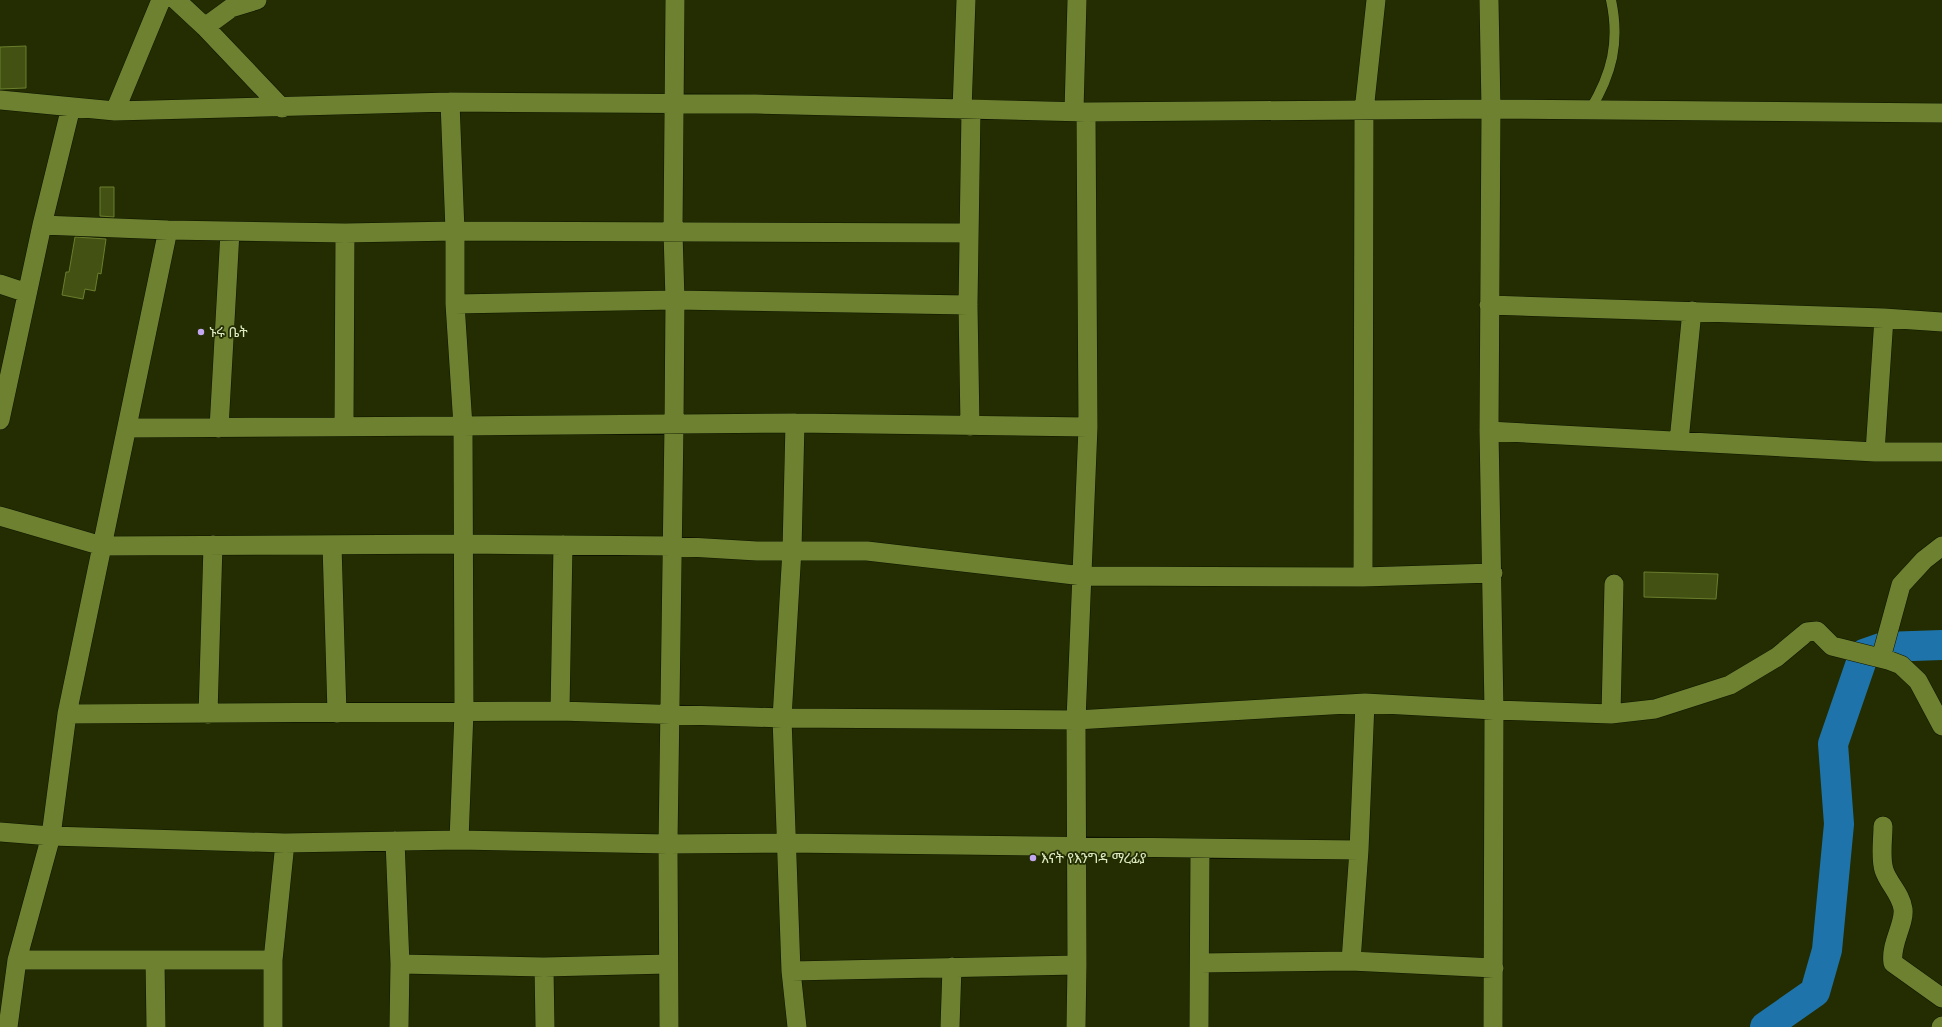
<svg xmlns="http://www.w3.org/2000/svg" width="1942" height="1027" font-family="Rubik,'Noto Sans Ethiopic',sans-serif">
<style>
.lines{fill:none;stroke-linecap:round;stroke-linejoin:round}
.river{stroke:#1e74aa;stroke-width:30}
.building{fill:#435213;stroke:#6a7e2d}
.service-casing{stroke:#0e1400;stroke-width:11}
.minor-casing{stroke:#0e1400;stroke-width:20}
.service{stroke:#6d8130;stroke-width:10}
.minor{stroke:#6d8130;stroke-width:19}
.poi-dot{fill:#c4a7f1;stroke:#232d01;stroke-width:1.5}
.labels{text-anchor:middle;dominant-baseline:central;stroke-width:3.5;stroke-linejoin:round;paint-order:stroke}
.poi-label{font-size:14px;fill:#dce9c1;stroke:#232d01;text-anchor:start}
</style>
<rect width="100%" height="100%" fill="#232d01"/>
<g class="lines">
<path class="river" d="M 1765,1027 L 1815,992 L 1827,950 L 1839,824 L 1833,744 L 1864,654 L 1884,647 L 1942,645"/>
</g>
<path class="building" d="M 26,46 L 26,88 L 0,89 L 0,47 Z
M 100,187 L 114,187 L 114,217 L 100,216 Z
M 75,237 L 106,239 L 101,274 L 98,273 L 95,291 L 85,289 L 83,299 L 62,295 L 66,272 L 69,272 Z
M 1644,572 L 1718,574 L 1716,599 L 1644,597 Z"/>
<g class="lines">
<defs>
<path id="service" d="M 1590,110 C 1612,74 1620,42 1611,0"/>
<path id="minor" d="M 176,0 L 205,27 L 282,108
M 1489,0 L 1491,109 L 1489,431 L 1494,710 L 1493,1027
M 205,27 L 231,8 L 257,0
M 0,100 L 115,111 L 450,102 L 756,104 L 1086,112 L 1491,109 L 1942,113
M 450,102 L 455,231 L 455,304 L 463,426 L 795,423 L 1088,427
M 962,110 L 966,0
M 115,111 L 161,0
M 1074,111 L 1077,0
M 42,225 L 168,230 L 345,233 L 455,231 L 969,233
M 0,284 L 27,293
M 455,304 L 675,300 L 968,305
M 1489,305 L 1884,318 L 1942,322
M 0,420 L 42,225 L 71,107
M 795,423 L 792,550 L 782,718 L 791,971 L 797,1027
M 344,426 L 345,233
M 970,426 L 968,305 L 971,110
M 127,428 L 463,426 L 464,712 L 459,840
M 219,428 L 230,232
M 1489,431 L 1875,452 L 1942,452
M 1679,441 L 1692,311
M 1875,452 L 1884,318
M 0,516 L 102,546 L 465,544 L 672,546 L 757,551 L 867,551 L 1083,576 L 1363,577 L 1493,573
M 332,545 L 337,713
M 1363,577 L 1364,111 L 1376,0
M 1881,658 L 1901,585 L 1924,560 L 1942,546
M 560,711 L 563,545
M 67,714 L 560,711 L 782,718 L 1076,720 L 1365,703 L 1494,710 L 1611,714 L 1655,709 L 1730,685 L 1777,657 L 1807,632 L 1817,631 L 1832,646 L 1888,660 L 1901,665 L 1918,681 L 1942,726
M 208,714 L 213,545
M 1611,714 L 1614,584
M 1883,826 C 1883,840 1880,857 1884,870 C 1888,883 1901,894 1903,909 C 1905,924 1890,944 1893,963 L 1942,998
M 0,832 L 51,836 L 285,843 L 459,840 L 668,844 L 786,843 L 1359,850
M 395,841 L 400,964
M 17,960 L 273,960 L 273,1027
M 273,960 L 285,843
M 155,961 L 156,1027
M 1351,961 L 1359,850 L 1365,703
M 1200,963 L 1351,961 L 1494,968
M 1077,965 L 1076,720 L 1088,427 L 1086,112
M 544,967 L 668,964
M 791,971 L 1077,965 L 1076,1027
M 8,1027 L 17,960 L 51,836 L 67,714 L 168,230
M 399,1027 L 400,964 L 544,967 L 545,1027
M 669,1027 L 668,844 L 674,425 L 675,300 L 673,232 L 675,0
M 950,1027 L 952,967
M 1199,1027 L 1200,849
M 1941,1027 L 1942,1026"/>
</defs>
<use href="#service" class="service-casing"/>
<use href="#minor" class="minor-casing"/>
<use href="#service" class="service"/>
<use href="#minor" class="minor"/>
</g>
<g class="poi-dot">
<circle cx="201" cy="332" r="4"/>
<circle cx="1033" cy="858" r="4"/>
</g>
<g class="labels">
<g class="poi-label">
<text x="209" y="332">ኑሩ ቤት</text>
<text x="1041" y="858">እናት የእንግዳ ማረፊያ</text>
</g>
</g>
</svg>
